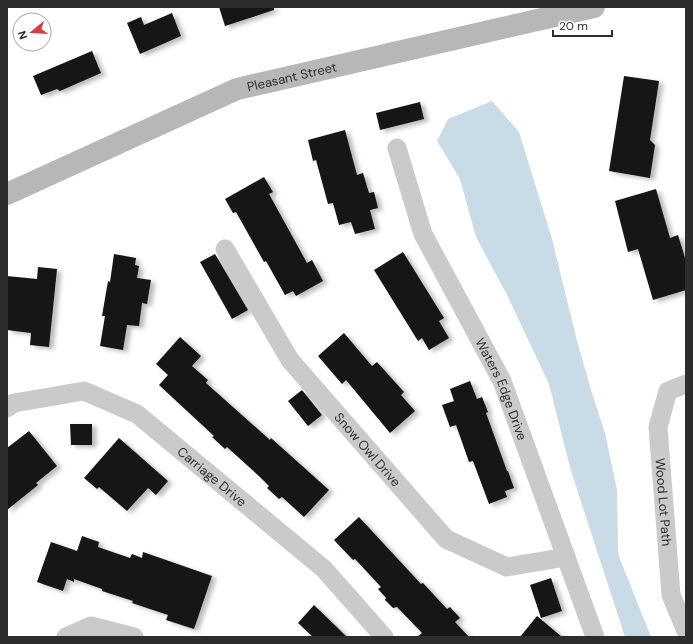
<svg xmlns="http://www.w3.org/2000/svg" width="693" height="644" font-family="'DM Sans',sans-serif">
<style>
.water{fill:#c9dbe7}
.building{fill:#141414;filter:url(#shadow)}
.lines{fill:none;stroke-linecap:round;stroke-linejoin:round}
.street{stroke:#cacaca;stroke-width:19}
.secondary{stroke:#b7b7b7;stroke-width:22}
.labels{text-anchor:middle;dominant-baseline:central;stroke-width:4;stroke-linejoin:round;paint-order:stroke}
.street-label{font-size:13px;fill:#2d2d2d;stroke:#fff}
</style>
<defs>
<filter id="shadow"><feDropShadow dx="4.5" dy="2.5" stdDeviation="2" flood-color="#0004"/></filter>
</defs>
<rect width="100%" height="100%" fill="#fff"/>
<path class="water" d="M 492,101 L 519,132 L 552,239 L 577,341 L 591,390 L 605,433 L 617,490 L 618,554 L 651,637 L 625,637 L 571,471 L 549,384 L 507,295 L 476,237 L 460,179 L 437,141 L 448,119 Z"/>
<path class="building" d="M 219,7 L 274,7 L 274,10 L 225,26 Z
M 172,13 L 181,36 L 140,54 L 127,23 L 141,17 L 144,25 Z
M 92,51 L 101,73 L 60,91 L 57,89 L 41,95 L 33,76 Z
M 624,76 L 659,81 L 650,140 L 655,145 L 650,178 L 609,171 Z
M 420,102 L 424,119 L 380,130 L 376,113 Z
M 345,130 L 357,175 L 363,173 L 369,193 L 374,192 L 378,208 L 370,210 L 375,229 L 355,234 L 351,222 L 339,225 L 333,203 L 328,204 L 316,160 L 313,161 L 308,140 Z
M 264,177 L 273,192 L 269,194 L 307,263 L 312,260 L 323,281 L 296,296 L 293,291 L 285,295 L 266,261 L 264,262 L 236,212 L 233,213 L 225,199 Z
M 656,189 L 670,238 L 678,235 L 686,261 L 686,290 L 653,300 L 638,249 L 628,252 L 615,201 Z
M 403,252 L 444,318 L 439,321 L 449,338 L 429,350 L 422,338 L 418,341 L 374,270 Z
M 114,254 L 136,258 L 135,265 L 139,266 L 137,278 L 151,280 L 147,304 L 142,303 L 139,326 L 127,325 L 123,350 L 100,346 L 105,316 L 102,316 L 108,281 L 110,282 Z
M 215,254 L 248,310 L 232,319 L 200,262 Z
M 38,267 L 57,269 L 49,347 L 30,345 L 31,333 L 7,330 L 7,276 L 37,279 Z
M 344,333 L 372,366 L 377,362 L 404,392 L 401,395 L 415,411 L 390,433 L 346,380 L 342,384 L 318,356 Z
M 180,337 L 201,356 L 192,366 L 208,380 L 206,383 L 270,440 L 271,438 L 329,490 L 304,517 L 282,497 L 279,499 L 267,488 L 269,486 L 260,477 L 227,447 L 225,449 L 212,437 L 214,436 L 159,385 L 168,375 L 156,364 Z
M 470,381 L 477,399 L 482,397 L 488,412 L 486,413 L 507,471 L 508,471 L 514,488 L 505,491 L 507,497 L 489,504 L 473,461 L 469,462 L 456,425 L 450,427 L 442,405 L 454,401 L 450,389 Z
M 302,390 L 322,415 L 308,426 L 288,401 Z
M 70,424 L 92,424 L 92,445 L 71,445 Z
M 29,431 L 57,466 L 36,483 L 38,485 L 7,510 L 7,448 Z
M 119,438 L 168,481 L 156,495 L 148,488 L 127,511 L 99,487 L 97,489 L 84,478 Z
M 359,517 L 421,584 L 423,583 L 447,609 L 450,607 L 460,618 L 455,622 L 469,637 L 417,637 L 422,633 L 397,607 L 393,608 L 385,600 L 386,598 L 378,589 L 381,587 L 355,559 L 353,560 L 334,540 Z
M 82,536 L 99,542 L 98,547 L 130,558 L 132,554 L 142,558 L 143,552 L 212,576 L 194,629 L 166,620 L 168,615 L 132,603 L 133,601 L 102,591 L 102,589 L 74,579 L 74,582 L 67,579 L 63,591 L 37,582 L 51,542 L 77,551 Z
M 551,578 L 562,611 L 541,618 L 530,585 Z
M 314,605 L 347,637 L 313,637 L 298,623 Z
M 537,616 L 562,637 L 520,637 Z"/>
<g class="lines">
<g class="street">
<path id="s1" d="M 397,148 L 423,234 L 502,381 L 595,637"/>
<path id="s2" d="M 225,249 L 290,360 L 446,539 L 507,567 L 566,557"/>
<path id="s3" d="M 686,384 L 668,391 L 658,427 L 671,595 L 686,631"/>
<path id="s4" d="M 7,408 L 14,403 L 84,391 L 137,414 L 324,569 L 384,637"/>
<path d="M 66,637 L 91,626 L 134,637"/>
</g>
<path class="secondary" id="s5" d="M 7,194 L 237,89 L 594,7"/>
</g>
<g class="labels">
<g class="street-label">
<text stroke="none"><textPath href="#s5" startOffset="309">Pleasant Street</textPath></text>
<text stroke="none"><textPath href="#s1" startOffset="264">Waters Edge Drive</textPath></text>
<text stroke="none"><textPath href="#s2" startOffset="247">Snow Owl Drive</textPath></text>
<text stroke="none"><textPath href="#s4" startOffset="235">Carriage Drive</textPath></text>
<text stroke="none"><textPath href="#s3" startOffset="132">Wood Lot Path</textPath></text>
</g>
</g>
<rect width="693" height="644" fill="none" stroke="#2d2d2d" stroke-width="16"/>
<g transform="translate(32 32) rotate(252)"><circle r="19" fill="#ffffff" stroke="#ababab"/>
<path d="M0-3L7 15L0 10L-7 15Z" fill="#d53e48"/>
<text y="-6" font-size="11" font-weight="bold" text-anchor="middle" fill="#2d2d2d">N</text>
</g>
<path d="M553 30v6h59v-6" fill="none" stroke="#2d2d2d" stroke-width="2"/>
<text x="559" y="30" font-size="12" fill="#2d2d2d" stroke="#ffffff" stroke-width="3" paint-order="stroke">20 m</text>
</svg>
